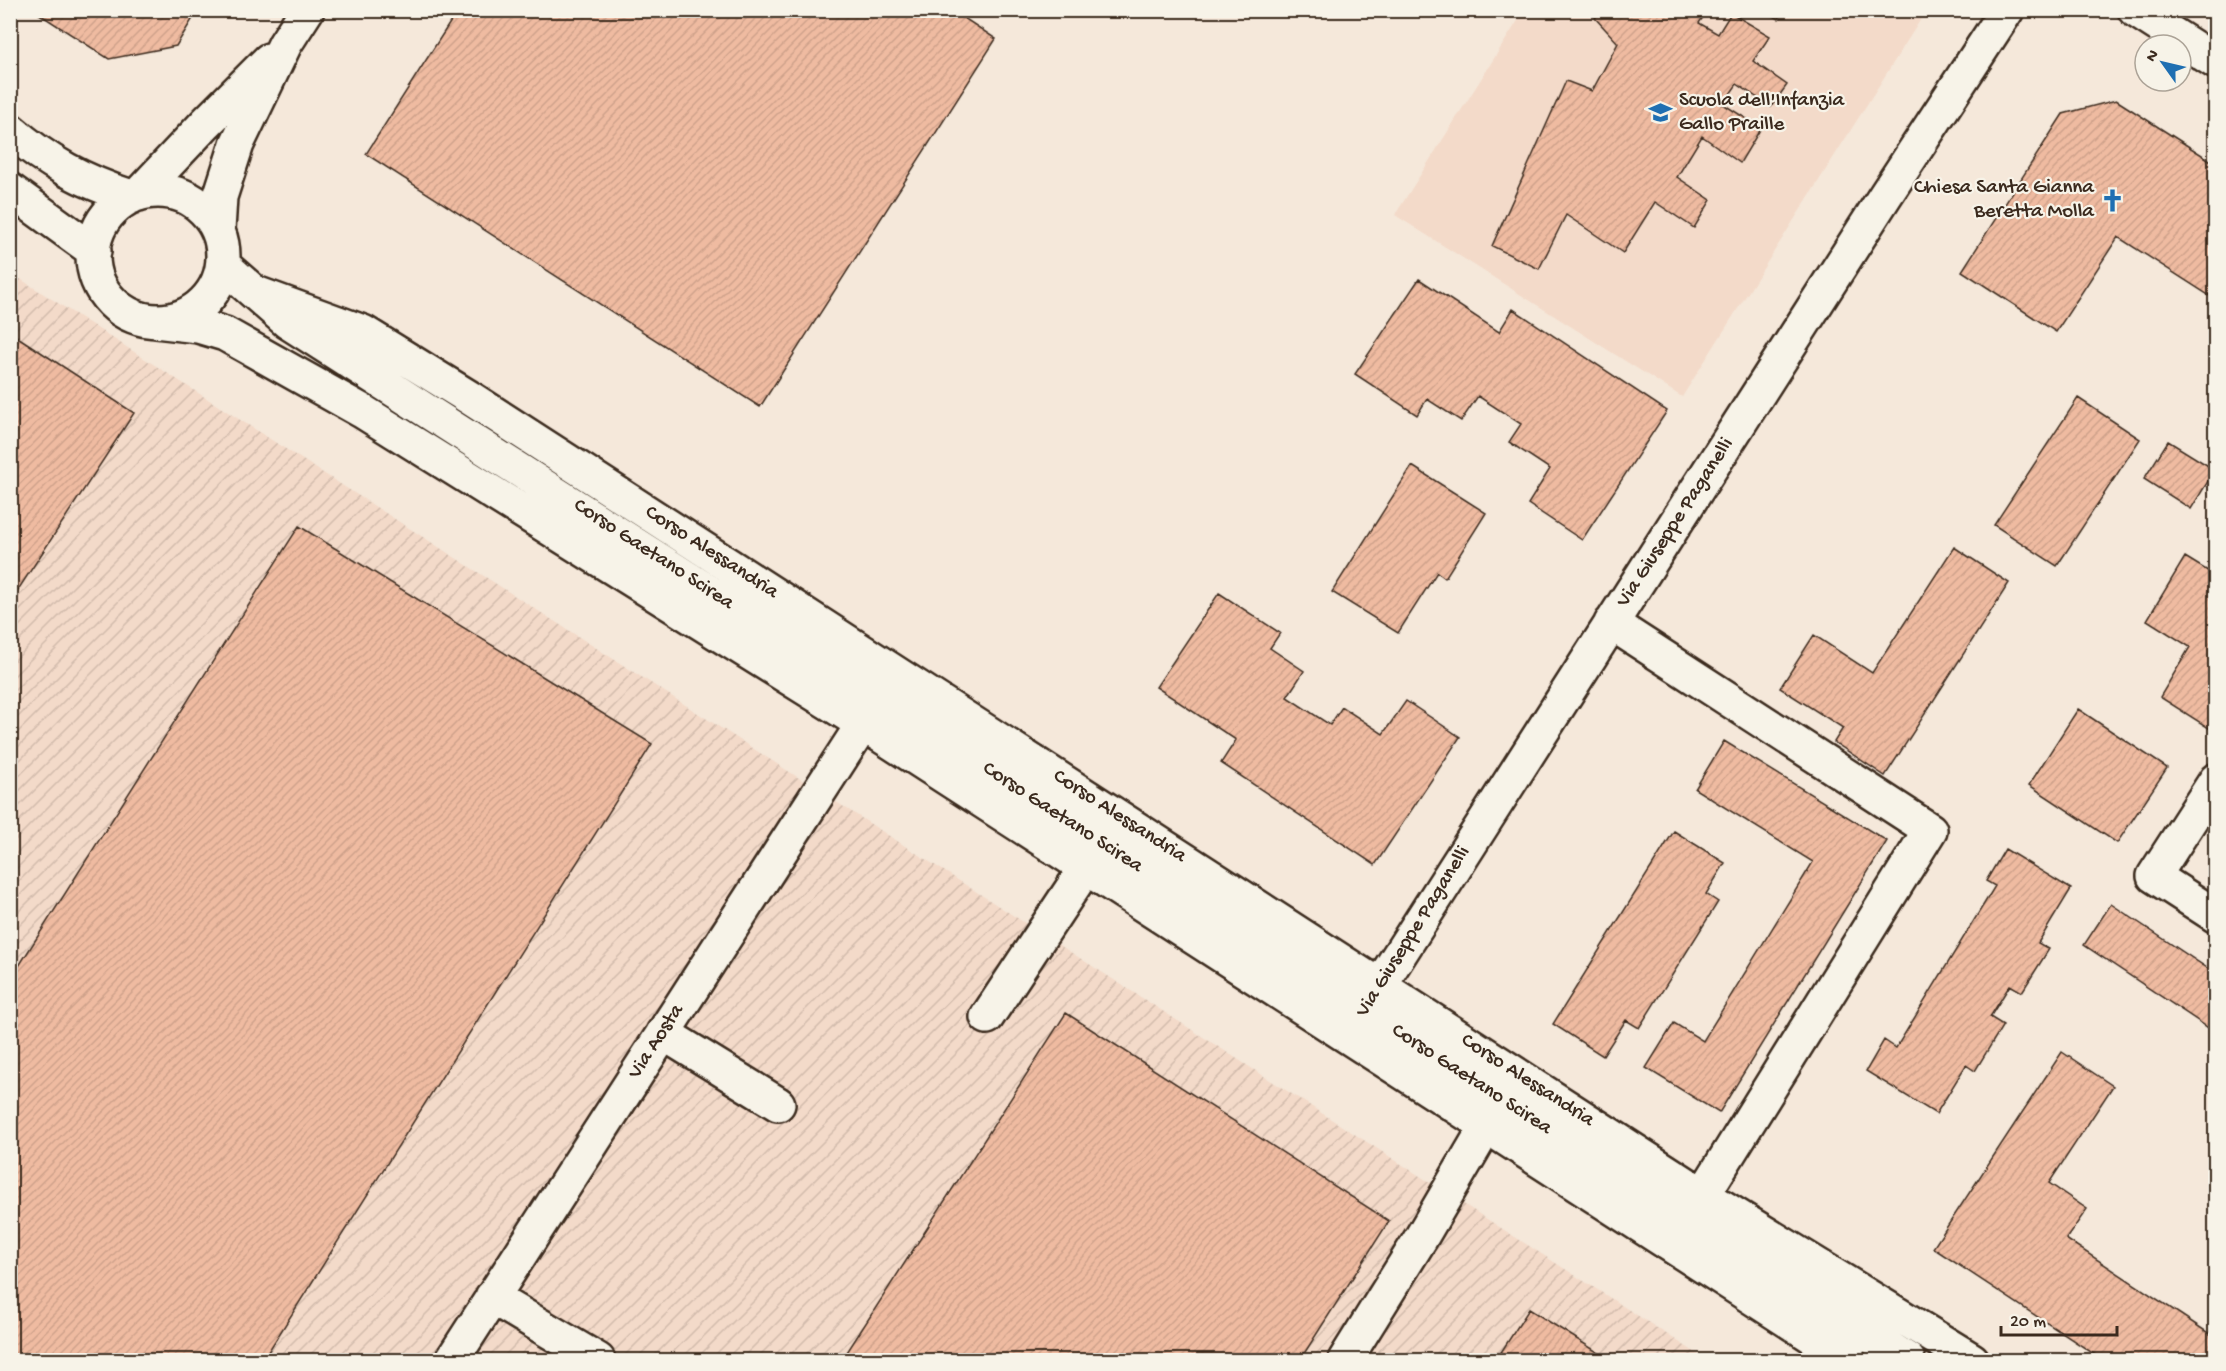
<svg xmlns="http://www.w3.org/2000/svg" width="2226" height="1371" font-family="'Gochi Hand',sans-serif">
<style>
.built{fill:#f3dac9}
.industrial{fill:url(#industrial-furrows)}
.building{fill:url(#building-hatch);stroke:#3b2a1e;stroke-width:1.5}
.lines{fill:none;stroke-linecap:round;stroke-linejoin:round}
.minor-casing{stroke:#3b2a1e;stroke-width:38}
.minor{stroke:#f7f3e8;stroke-width:33}
.labels{text-anchor:middle;dominant-baseline:central;stroke-width:4.5;stroke-linejoin:round;paint-order:stroke}
.poi-label{font-size:21px;fill:#3b2a1e;stroke:#f7f3e8;text-anchor:start}
.street-label{font-size:21px;fill:#3b2a1e;stroke:#f7f3e8}
</style>
<defs>
<pattern id="industrial-furrows" width="10" height="10" patternUnits="userSpaceOnUse" patternTransform="scale(1.5)"><rect width="10" height="10" fill="#f3dac9"/><path d="M-1 1l2-2M0 10L10 0M9 11l2-2" fill="none" stroke="#d1bbac"/></pattern>
<pattern id="building-hatch" width="6" height="6" patternUnits="userSpaceOnUse" patternTransform="scale(1.5)"><rect width="6" height="6" fill="#efbba1"/><path d="M-1 1l2-2M0 6l6-6M5 7l2-2" fill="none" stroke="#cea18a"/></pattern>
</defs>
<rect width="100%" height="100%" fill="#f5e8da"/>
<filter id="ink" filterUnits="userSpaceOnUse"><feTurbulence type="fractalNoise" baseFrequency=".0167" numOctaves="2"/><feDisplacementMap in="SourceGraphic" scale="12" xChannelSelector="R" yChannelSelector="G"/><feConvolveMatrix kernelMatrix="1 2 1 2 8 2 1 2 1" color-interpolation-filters="sRGB"/></filter>
<g filter="url(#ink)">
<path class="built" d="M 1524,11 L 1926,11 L 1682,397 L 1395,215 Z"/>
<path class="industrial" d="M 11,273 L 1707,1360 L 11,1360 Z"/>
<path class="building" d="M 33,10 L 198,10 L 176,46 L 109,59 Z
M 458,10 L 952,10 L 996,39 L 760,407 L 366,154 Z
M 1602,10 L 1708,10 L 1699,23 L 1718,34 L 1731,13 L 1770,36 L 1753,61 L 1787,85 L 1771,107 L 1737,84 L 1723,104 L 1761,128 L 1740,163 L 1702,136 L 1677,177 L 1711,200 L 1694,228 L 1655,202 L 1623,253 L 1566,215 L 1539,269 L 1492,246 L 1566,81 L 1592,91 L 1618,43 L 1595,18 Z
M 1763,10 L 1783,10 L 1779,19 Z
M 2116,100 L 2216,164 L 2216,300 L 2118,237 L 2056,332 L 1962,271 L 2063,114 Z
M 1419,279 L 1499,332 L 1513,309 L 1667,411 L 1582,540 L 1528,504 L 1550,469 L 1509,442 L 1521,424 L 1478,396 L 1461,421 L 1427,399 L 1417,415 L 1355,374 Z
M 10,332 L 134,413 L 10,602 Z
M 2078,398 L 2140,439 L 2057,566 L 1994,525 Z
M 2168,441 L 2215,470 L 2191,509 L 2144,479 Z
M 1412,466 L 1486,513 L 1445,578 L 1437,572 L 1398,633 L 1332,592 Z
M 299,526 L 652,744 L 263,1360 L 10,1360 L 10,980 Z
M 1954,547 L 2009,583 L 1885,776 L 1834,742 L 1843,728 L 1780,688 L 1814,635 L 1872,673 Z
M 2185,557 L 2216,576 L 2215,732 L 2160,697 L 2190,647 L 2147,620 Z
M 1219,593 L 1280,633 L 1270,648 L 1304,671 L 1287,697 L 1330,725 L 1342,707 L 1383,734 L 1406,701 L 1460,737 L 1375,865 L 1221,763 L 1236,740 L 1156,687 Z
M 2078,709 L 2167,768 L 2117,843 L 2029,785 Z
M 1724,741 L 1887,841 L 1719,1113 L 1646,1068 L 1674,1023 L 1703,1041 L 1813,862 L 1695,789 Z
M 1674,831 L 1725,863 L 1706,894 L 1718,902 L 1639,1028 L 1626,1020 L 1603,1056 L 1553,1024 Z
M 2005,849 L 2071,889 L 2038,943 L 2049,949 L 2022,992 L 2010,985 L 1990,1017 L 2003,1025 L 1975,1071 L 1966,1065 L 1936,1114 L 1866,1071 L 1884,1040 L 1896,1048 L 1995,886 L 1986,881 Z
M 2111,904 L 2216,974 L 2216,1033 L 2084,945 Z
M 1066,1013 L 1389,1221 L 1300,1360 L 842,1360 Z
M 2062,1052 L 2113,1086 L 2049,1183 L 2087,1209 L 2066,1239 L 2216,1338 L 2216,1360 L 2103,1360 L 1933,1248 Z
M 1529,1309 L 1610,1360 L 1496,1360 Z"/>
<g class="lines">
<defs>
<path id="minor" d="M 2135,10 L 2216,62
M 10,130 C 48,163 83,181 131,197
M 10,190 L 94,251
M93 256a65 65 0 1 1 130 0a65 65 0 1 1-130 0Z
M 139,194 L 206,123 L 269,60
M 218,230 L 220,197 L 237,144 L 285,44 L 307,10
M 223,265 L 288,322 L 1908,1360
M 256,293 L 363,332 L 470,398 L 1703,1195 L 1972,1360
M 155,321 L 198,326 L 225,334 L 362,411 L 863,724 L 1849,1360
M 1611,623 L 1930,830 L 1703,1195
M 2216,780 L 2154,876 L 2216,916
M 1369,1002 L 1885,196 L 2007,10
M 987,1017 L 1085,869
M 663,1033 L 778,1104
M 492,1297 L 598,1360
M 452,1360 L 863,724
M 1345,1360 L 1421,1238 L 1486,1127"/>
</defs>
<use href="#minor" class="minor-casing"/>
<use href="#minor" class="minor"/>
</g>
</g>
<defs>
<symbol id="school-bare" viewBox="-9 -9 18 18"><path d="M0-5L7-2L0 1L-7-2ZM-4 1L0 2.5L4 1V4Q0 6-4 4Z" fill="#1f6fb2" stroke="#f7f3e8" stroke-width="2.5" paint-order="stroke"/></symbol>
<symbol id="church-bare" viewBox="-9 -9 18 18"><path d="M-1.2-6h2.4v3.5h3.3v2.4h-3.3V6h-2.4V-.1h-3.3v-2.4h3.3Z" fill="#1f6fb2" stroke="#f7f3e8" stroke-width="2.5" paint-order="stroke"/></symbol>
</defs>
<g fill-rule="evenodd">
<use href="#school-bare" x="1644" y="96" width="33" height="33"/>
<use href="#church-bare" x="2096" y="184" width="33" height="33"/>
</g>
<g class="labels">
<g class="poi-label">
<text x="1679" y="101">Scuola dell'Infanzia<tspan x="1679" dy="24">Gallo Praille</tspan></text>
<text x="2094" y="188" text-anchor="end">Chiesa Santa Gianna<tspan x="2094" dy="24">Beretta Molla</tspan></text>
</g>
<g class="street-label">
<text transform="translate(1676 523) rotate(-57)">Via Giuseppe Paganelli</text>
<text transform="translate(711 553) rotate(33)">Corso Alessandria</text>
<text transform="translate(653 555) rotate(33)">Corso Gaetano Scirea</text>
<text transform="translate(1119 817) rotate(33)">Corso Alessandria</text>
<text transform="translate(1062 818) rotate(33)">Corso Gaetano Scirea</text>
<text transform="translate(1414 932) rotate(-58)">Via Giuseppe Paganelli</text>
<text transform="translate(657 1042) rotate(-57)">Via Aosta</text>
<text transform="translate(1471 1080) rotate(33)">Corso Gaetano Scirea</text>
<text transform="translate(1527 1081) rotate(33)">Corso Alessandria</text>
</g>
</g>
<rect width="2226" height="1371" fill="none" stroke="#f7f3e8" stroke-width="36"/>
<rect x="18" y="18" width="2190" height="1335" fill="none" stroke="#3b2a1e" stroke-width="2" filter="url(#ink)"/>
<g transform="translate(2163 63) rotate(304)"><circle r="28" fill="#f7f3e8" stroke="#aca397" stroke-width="1.5"/>
<path d="M0-4.5L10 22L0 15L-10 22Z" fill="#1f6fb2"/>
<text y="-9" font-size="16" font-weight="bold" text-anchor="middle" fill="#3b2a1e">N</text>
</g>
<path d="M2001 1326v9h116v-9" fill="none" stroke="#3b2a1e" stroke-width="3"/>
<text x="2010" y="1326" font-size="18" fill="#3b2a1e" stroke="#f7f3e8" stroke-width="4.5" paint-order="stroke">20 m</text>
</svg>
